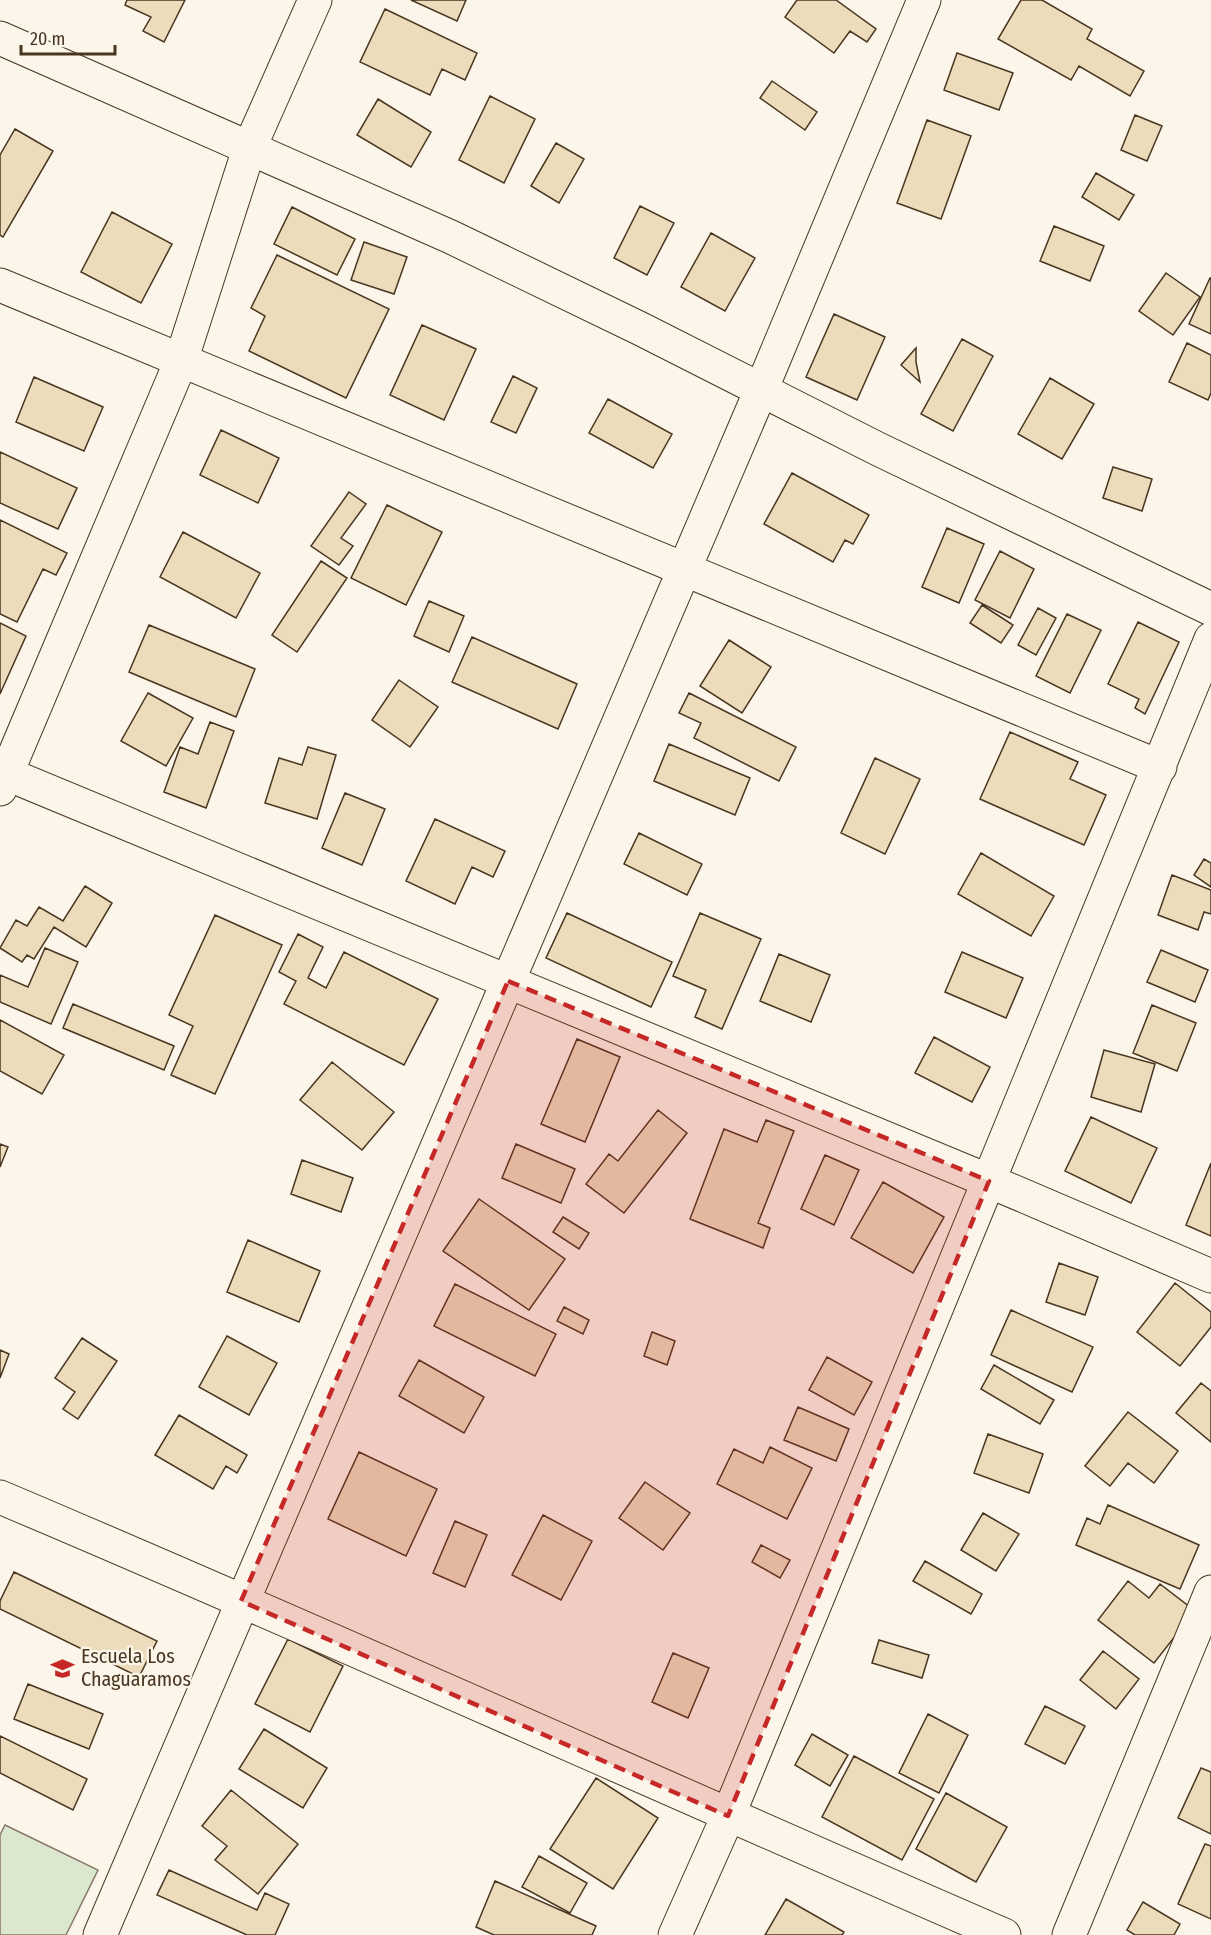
<svg xmlns="http://www.w3.org/2000/svg" width="1211" height="1935" font-family="'Fira Sans Condensed',sans-serif">
<style>
.green{fill:#dce7d0;stroke:#887966;stroke-width:1.5}
.building{fill:#ecdcbc;stroke:#4a3520;stroke-width:1.5}
.lines{fill:none;stroke-linecap:round;stroke-linejoin:round}
.minor-casing{stroke:#4a3520;stroke-width:35}
.minor{stroke:#fbf6e9;stroke-width:33}
.marked{fill:#c62828;fill-opacity:0.2;stroke:#c62828;stroke-width:4.5;stroke-dasharray:12 8;stroke-linejoin:round}
.labels{text-anchor:middle;dominant-baseline:central;stroke-width:4.5;stroke-linejoin:round;paint-order:stroke}
.poi-label{font-size:20px;fill:#4a3520;stroke:#fbf6e9;text-anchor:start}
</style>
<rect width="100%" height="100%" fill="#fbf6e9"/>
<path class="green" d="M 5,1825 L 98,1870 L 66,1935 L 0,1935 L 0,1835 Z"/>
<path class="building" d="M 127,0 L 185,0 L 164,42 L 143,31 L 151,17 L 125,5 Z
M 411,0 L 466,0 L 457,21 Z
M 797,0 L 836,0 L 876,29 L 867,42 L 850,31 L 834,53 L 785,17 Z
M 1021,0 L 1042,0 L 1092,29 L 1087,39 L 1144,71 L 1130,96 L 1079,66 L 1071,80 L 998,39 Z
M 385,9 L 477,53 L 465,80 L 442,69 L 430,95 L 360,62 Z
M 957,53 L 1013,73 L 999,110 L 944,90 Z
M 772,81 L 817,112 L 805,130 L 760,98 Z
M 490,96 L 535,119 L 504,183 L 459,160 Z
M 378,99 L 431,132 L 411,167 L 357,135 Z
M 1135,115 L 1162,126 L 1147,161 L 1121,150 Z
M 927,120 L 971,136 L 941,219 L 897,203 Z
M 15,129 L 53,151 L 3,237 L 0,235 L 0,155 Z
M 556,143 L 584,159 L 559,203 L 531,186 Z
M 1096,173 L 1134,195 L 1119,220 L 1082,197 Z
M 640,206 L 674,223 L 647,275 L 614,258 Z
M 292,207 L 355,239 L 337,275 L 274,244 Z
M 112,212 L 172,244 L 141,303 L 81,272 Z
M 1054,226 L 1104,246 L 1090,281 L 1040,261 Z
M 711,233 L 755,258 L 725,311 L 681,287 Z
M 364,242 L 407,257 L 394,294 L 351,280 Z
M 277,255 L 389,309 L 346,398 L 249,351 L 265,316 L 251,308 Z
M 1166,273 L 1200,297 L 1173,335 L 1139,311 Z
M 1210,278 L 1211,278 L 1211,334 L 1189,324 Z
M 834,314 L 885,337 L 857,400 L 806,377 Z
M 422,325 L 476,349 L 444,420 L 390,395 Z
M 962,339 L 993,356 L 953,431 L 921,414 Z
M 1187,343 L 1211,355 L 1211,393 L 1208,400 L 1169,382 Z
M 916,348 L 916,362 L 920,382 L 901,365 Z
M 513,376 L 537,388 L 516,433 L 491,422 Z
M 34,377 L 103,407 L 84,451 L 16,422 Z
M 1050,378 L 1094,404 L 1062,459 L 1018,434 Z
M 608,399 L 672,434 L 653,468 L 589,433 Z
M 221,430 L 279,458 L 258,503 L 200,475 Z
M 0,452 L 77,488 L 58,529 L 0,503 Z
M 1113,467 L 1152,479 L 1142,511 L 1103,498 Z
M 792,473 L 869,515 L 853,544 L 845,540 L 833,562 L 764,524 Z
M 349,492 L 366,504 L 341,538 L 353,546 L 339,565 L 311,546 Z
M 387,505 L 442,532 L 406,605 L 351,578 Z
M 0,520 L 67,553 L 56,575 L 43,569 L 17,622 L 0,614 Z
M 947,528 L 984,544 L 959,603 L 922,587 Z
M 183,532 L 260,573 L 236,618 L 160,577 Z
M 1000,551 L 1034,569 L 1010,618 L 975,600 Z
M 321,561 L 347,578 L 297,652 L 272,635 Z
M 429,601 L 464,616 L 449,652 L 414,636 Z
M 982,605 L 1013,625 L 1001,643 L 970,623 Z
M 1038,608 L 1056,618 L 1036,655 L 1018,645 Z
M 1067,614 L 1101,630 L 1070,693 L 1036,676 Z
M 1138,622 L 1179,642 L 1145,714 L 1135,708 L 1139,699 L 1108,684 Z
M 0,623 L 26,636 L 0,694 Z
M 149,625 L 255,669 L 236,717 L 129,672 Z
M 472,637 L 577,684 L 558,729 L 452,682 Z
M 729,640 L 771,667 L 742,713 L 700,686 Z
M 399,680 L 438,707 L 410,747 L 372,720 Z
M 148,693 L 193,718 L 166,766 L 121,741 Z
M 689,693 L 796,747 L 779,781 L 694,738 L 701,723 L 679,713 Z
M 210,722 L 234,731 L 206,808 L 164,792 L 180,747 L 198,754 Z
M 1010,732 L 1078,762 L 1070,779 L 1106,795 L 1084,845 L 980,799 Z
M 669,744 L 750,778 L 735,815 L 654,781 Z
M 308,747 L 336,755 L 317,819 L 265,803 L 279,758 L 302,765 Z
M 875,758 L 920,779 L 885,854 L 841,833 Z
M 345,793 L 385,809 L 362,865 L 322,848 Z
M 435,819 L 505,851 L 493,877 L 472,867 L 455,904 L 406,881 Z
M 639,833 L 702,864 L 687,895 L 624,864 Z
M 981,853 L 1054,896 L 1031,936 L 958,894 Z
M 1204,859 L 1211,863 L 1211,887 L 1194,875 Z
M 1172,875 L 1211,890 L 1211,914 L 1204,912 L 1198,930 L 1158,915 Z
M 85,886 L 112,903 L 86,947 L 54,927 L 34,959 L 27,955 L 22,962 L 0,948 L 16,920 L 27,926 L 39,907 L 63,921 Z
M 567,913 L 672,962 L 651,1007 L 546,958 Z
M 700,913 L 761,939 L 722,1029 L 695,1017 L 706,990 L 673,976 Z
M 215,915 L 282,945 L 215,1094 L 171,1075 L 193,1026 L 169,1015 Z
M 298,934 L 323,947 L 308,978 L 326,988 L 344,952 L 438,999 L 404,1065 L 284,1004 L 296,981 L 279,972 Z
M 45,948 L 78,962 L 51,1024 L 0,1002 L 0,975 L 28,987 Z
M 1161,950 L 1208,970 L 1195,1002 L 1147,982 Z
M 962,952 L 1023,978 L 1006,1018 L 945,992 Z
M 779,954 L 830,975 L 811,1022 L 760,1001 Z
M 73,1004 L 174,1046 L 164,1070 L 63,1028 Z
M 1152,1005 L 1196,1023 L 1177,1071 L 1133,1053 Z
M 0,1020 L 64,1055 L 42,1094 L 0,1071 Z
M 934,1037 L 990,1067 L 972,1102 L 915,1073 Z
M 577,1039 L 620,1057 L 585,1142 L 541,1124 Z
M 1104,1050 L 1155,1064 L 1141,1112 L 1091,1097 Z
M 332,1062 L 394,1112 L 362,1150 L 300,1100 Z
M 658,1110 L 687,1133 L 624,1213 L 586,1184 L 609,1154 L 618,1161 Z
M 1091,1117 L 1157,1148 L 1131,1203 L 1065,1171 Z
M 766,1120 L 794,1131 L 758,1223 L 770,1228 L 763,1248 L 690,1219 L 724,1129 L 757,1142 Z
M 0,1144 L 8,1147 L 0,1167 Z
M 516,1144 L 575,1169 L 561,1203 L 502,1178 Z
M 825,1155 L 859,1170 L 834,1225 L 801,1209 Z
M 302,1160 L 353,1178 L 341,1212 L 291,1194 Z
M 1211,1163 L 1211,1236 L 1186,1225 Z
M 883,1182 L 944,1217 L 913,1273 L 851,1238 Z
M 479,1199 L 565,1259 L 529,1310 L 443,1251 Z
M 563,1217 L 589,1233 L 579,1249 L 553,1232 Z
M 248,1240 L 320,1271 L 299,1322 L 227,1292 Z
M 1059,1263 L 1098,1277 L 1085,1315 L 1046,1302 Z
M 1175,1283 L 1211,1312 L 1211,1327 L 1180,1366 L 1137,1332 Z
M 455,1284 L 556,1334 L 535,1376 L 434,1326 Z
M 564,1307 L 589,1320 L 583,1334 L 557,1321 Z
M 1011,1310 L 1093,1347 L 1072,1392 L 991,1355 Z
M 652,1332 L 675,1341 L 667,1365 L 644,1356 Z
M 227,1336 L 277,1363 L 249,1415 L 199,1387 Z
M 82,1338 L 117,1361 L 78,1419 L 63,1409 L 75,1392 L 55,1378 Z
M 0,1350 L 9,1354 L 0,1378 Z
M 827,1357 L 872,1382 L 854,1415 L 809,1390 Z
M 419,1360 L 484,1397 L 464,1433 L 399,1396 Z
M 994,1365 L 1054,1400 L 1040,1424 L 981,1389 Z
M 1201,1383 L 1211,1391 L 1211,1442 L 1176,1413 Z
M 798,1407 L 849,1429 L 836,1461 L 784,1440 Z
M 1128,1412 L 1178,1451 L 1154,1483 L 1128,1463 L 1110,1486 L 1085,1466 Z
M 179,1415 L 247,1455 L 237,1473 L 226,1466 L 213,1489 L 155,1455 Z
M 988,1434 L 1043,1454 L 1029,1493 L 974,1473 Z
M 770,1447 L 812,1468 L 787,1519 L 717,1484 L 734,1449 L 763,1463 Z
M 359,1452 L 437,1489 L 406,1556 L 328,1519 Z
M 645,1482 L 690,1513 L 663,1550 L 619,1518 Z
M 1108,1505 L 1199,1545 L 1180,1589 L 1076,1545 L 1087,1518 L 1100,1524 Z
M 983,1513 L 1019,1534 L 996,1571 L 961,1550 Z
M 543,1515 L 592,1541 L 561,1600 L 512,1575 Z
M 455,1521 L 487,1535 L 465,1587 L 433,1573 Z
M 761,1545 L 790,1560 L 780,1578 L 752,1562 Z
M 925,1561 L 982,1594 L 971,1614 L 913,1581 Z
M 14,1572 L 157,1641 L 139,1677 L 0,1609 L 0,1601 Z
M 1128,1581 L 1149,1598 L 1160,1584 L 1195,1611 L 1154,1663 L 1098,1620 Z
M 288,1639 L 343,1666 L 310,1732 L 255,1704 Z
M 879,1640 L 929,1655 L 922,1678 L 872,1663 Z
M 1103,1651 L 1139,1679 L 1116,1709 L 1080,1680 Z
M 673,1653 L 709,1668 L 688,1718 L 652,1702 Z
M 28,1684 L 103,1714 L 89,1749 L 14,1719 Z
M 1045,1706 L 1085,1726 L 1065,1764 L 1025,1744 Z
M 928,1714 L 968,1735 L 939,1793 L 899,1773 Z
M 264,1729 L 327,1768 L 303,1808 L 239,1769 Z
M 812,1734 L 848,1755 L 830,1786 L 795,1765 Z
M 0,1736 L 87,1779 L 73,1810 L 0,1773 Z
M 854,1756 L 934,1799 L 902,1860 L 822,1817 Z
M 1201,1768 L 1211,1772 L 1211,1834 L 1178,1818 Z
M 596,1778 L 658,1818 L 613,1889 L 550,1849 Z
M 231,1790 L 298,1844 L 258,1894 L 215,1860 L 227,1846 L 202,1826 Z
M 946,1793 L 1007,1827 L 976,1882 L 916,1849 Z
M 1205,1844 L 1211,1846 L 1211,1919 L 1178,1904 Z
M 539,1856 L 587,1883 L 570,1913 L 522,1887 Z
M 169,1870 L 257,1910 L 265,1893 L 289,1904 L 275,1935 L 247,1935 L 157,1895 Z
M 495,1881 L 596,1926 L 592,1935 L 494,1935 L 476,1927 Z
M 786,1899 L 844,1932 L 842,1935 L 765,1935 Z
M 1143,1902 L 1180,1924 L 1174,1935 L 1135,1935 L 1127,1930 Z"/>
<g class="lines">
<defs>
<path id="minor" d="M 0,38 L 451,237 L 641,329 L 878,449 L 1211,609
M 0,285 L 1160,767
M 0,771 L 989,1181 L 1211,1276
M 0,789 L 181,361 L 249,149 L 315,0
M 0,1497 C 336,1639 669,1790 1004,1935
M 100,1935 L 761,390 L 924,0
M 675,1935 L 728,1816 L 1211,639
M 1069,1935 L 1211,1592"/>
</defs>
<use href="#minor" class="minor-casing"/>
<use href="#minor" class="minor"/>
</g>
<path class="marked" d="M 508,981 L 989,1181 L 728,1816 L 241,1601 Z"/>
<defs>
<symbol id="school-bare" viewBox="-9 -9 18 18"><path d="M0-5L7-2L0 1L-7-2ZM-4 1L0 2.5L4 1V4Q0 6-4 4Z" fill="#c62828" stroke="#fbf6e9" stroke-width="2.5" paint-order="stroke"/></symbol>
</defs>
<g fill-rule="evenodd">
<use href="#school-bare" x="46" y="1652" width="33" height="33"/>
</g>
<g class="labels">
<g class="poi-label">
<text x="81" y="1656">Escuela Los<tspan x="81" dy="23">Chaguaramos</tspan></text>
</g>
</g>
<path d="M21 45v9h94v-9" fill="none" stroke="#4a3520" stroke-width="3"/>
<text x="30" y="45" font-size="18" fill="#4a3520" stroke="#fbf6e9" stroke-width="4.5" paint-order="stroke">20 m</text>
</svg>
